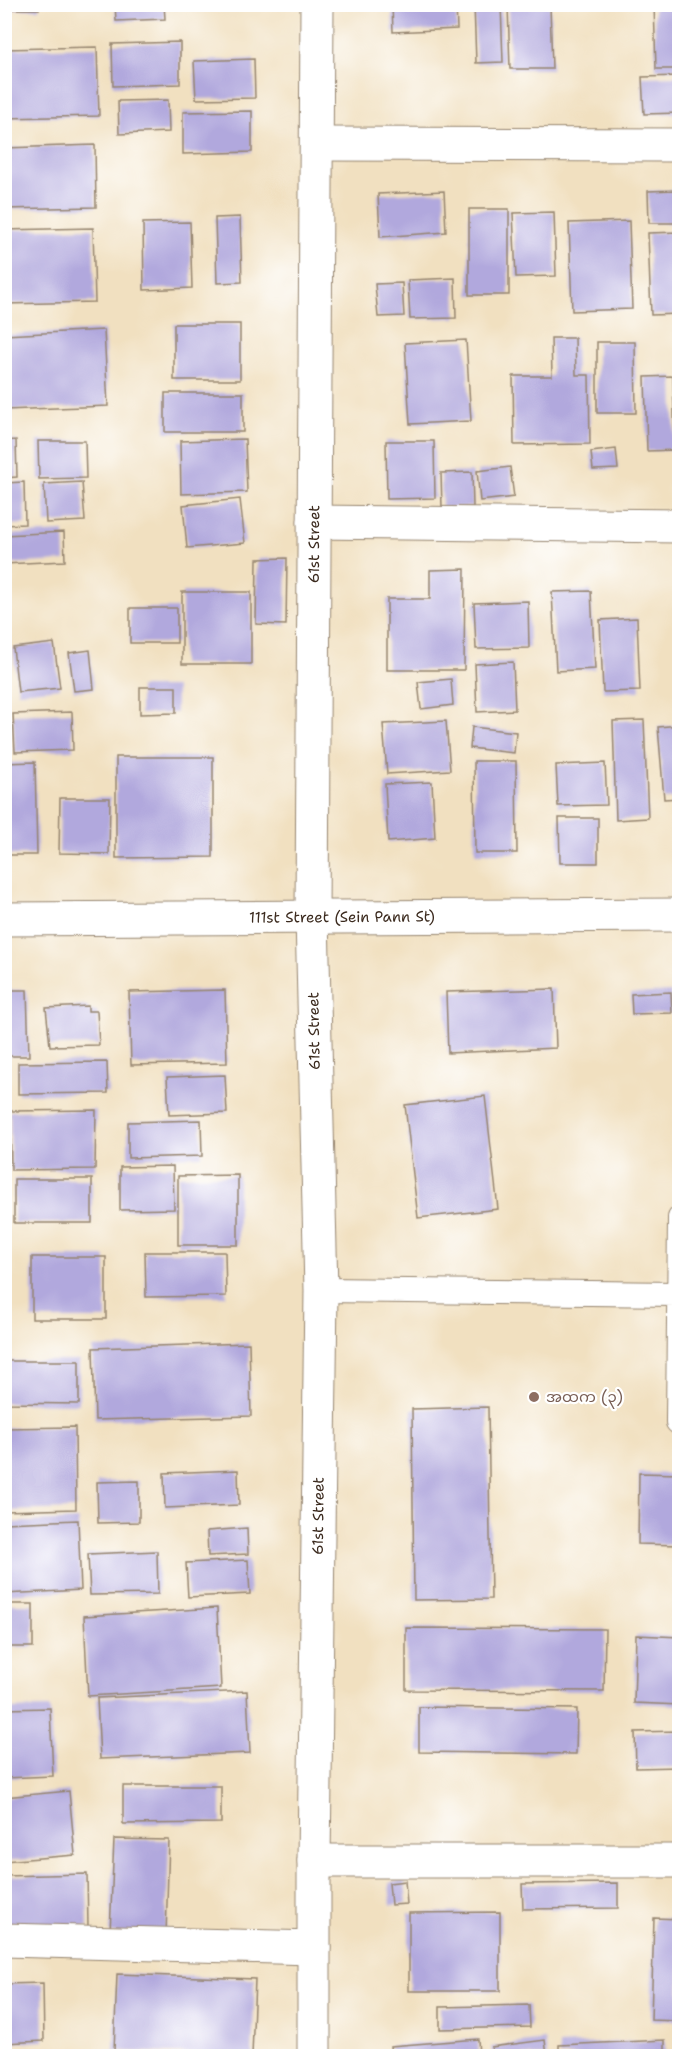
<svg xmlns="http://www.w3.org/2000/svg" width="684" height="2061" font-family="'Shantell Sans','Noto Sans Myanmar',sans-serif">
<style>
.building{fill:#b1a8dd}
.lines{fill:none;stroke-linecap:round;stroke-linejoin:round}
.service-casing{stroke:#96856f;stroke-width:26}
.minor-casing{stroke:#96856f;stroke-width:35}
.service{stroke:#fff;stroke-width:24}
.minor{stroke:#fff;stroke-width:33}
.education-dot{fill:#8d6e63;stroke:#fff;stroke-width:2}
.labels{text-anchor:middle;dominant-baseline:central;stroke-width:4.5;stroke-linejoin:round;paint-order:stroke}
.street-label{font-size:15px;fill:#3b2a1e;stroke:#fff}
.education-label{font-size:15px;fill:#785e54;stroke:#fff;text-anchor:start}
</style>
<rect width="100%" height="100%" fill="#fff"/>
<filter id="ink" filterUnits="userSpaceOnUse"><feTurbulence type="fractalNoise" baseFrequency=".0167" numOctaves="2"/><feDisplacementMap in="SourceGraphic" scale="12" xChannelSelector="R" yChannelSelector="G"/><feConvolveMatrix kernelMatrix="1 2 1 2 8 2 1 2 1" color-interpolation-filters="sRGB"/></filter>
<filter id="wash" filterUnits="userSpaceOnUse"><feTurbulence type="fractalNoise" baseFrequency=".008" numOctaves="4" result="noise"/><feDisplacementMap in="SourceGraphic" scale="24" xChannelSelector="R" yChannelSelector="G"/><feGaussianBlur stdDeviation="1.35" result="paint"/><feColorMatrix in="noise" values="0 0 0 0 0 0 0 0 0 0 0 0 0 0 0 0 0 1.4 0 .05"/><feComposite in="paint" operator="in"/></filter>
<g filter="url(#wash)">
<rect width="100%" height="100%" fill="#f1e0c0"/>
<g id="blocks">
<path class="building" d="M 5,4 L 39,4 L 39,9 L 5,9 Z
M 115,4 L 164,4 L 165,19 L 116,21 Z
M 392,4 L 456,4 L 457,29 L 393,32 Z
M 474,4 L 501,4 L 503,62 L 476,63 Z
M 654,4 L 680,4 L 680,69 L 656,69 Z
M 508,5 L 550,5 L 552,69 L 510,69 Z
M 180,42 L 180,84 L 113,86 L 112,44 Z
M 97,47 L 99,116 L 4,118 L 4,49 Z
M 254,59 L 255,98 L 196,99 L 194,61 Z
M 680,76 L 680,113 L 644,114 L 642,77 Z
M 168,100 L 169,132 L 119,134 L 118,101 Z
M 252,111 L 252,152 L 183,154 L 183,112 Z
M 95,145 L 96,207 L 4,209 L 4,148 Z
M 676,190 L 676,223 L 649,223 L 648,191 Z
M 444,191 L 446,232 L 380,237 L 378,194 Z
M 469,209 L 509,209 L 509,295 L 469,295 Z
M 554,212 L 556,276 L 516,277 L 513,213 Z
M 240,217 L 242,282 L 217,283 L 215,218 Z
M 629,221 L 632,309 L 572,311 L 569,223 Z
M 190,222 L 192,288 L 144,290 L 143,223 Z
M 93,228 L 95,302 L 4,304 L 4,230 Z
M 680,232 L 680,314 L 651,315 L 648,233 Z
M 455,278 L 456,318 L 410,319 L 408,280 Z
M 402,283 L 404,316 L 378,317 L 375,284 Z
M 174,324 L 240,324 L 240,380 L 174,380 Z
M 104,330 L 108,406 L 4,410 L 4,335 Z
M 551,338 L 575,338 L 576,375 L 589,375 L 590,444 L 514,445 L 513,376 L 552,376 Z
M 466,340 L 471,421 L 410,424 L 405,343 Z
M 597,342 L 635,342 L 636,413 L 597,413 Z
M 673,376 L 675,450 L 647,451 L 645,377 Z
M 165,393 L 243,393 L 243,432 L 165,432 Z
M 245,439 L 247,492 L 181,494 L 180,441 Z
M 16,440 L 17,477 L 4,478 L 4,441 Z
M 38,441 L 85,441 L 86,478 L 39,479 Z
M 386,441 L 434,441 L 435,498 L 387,499 Z
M 616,449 L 618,469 L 593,470 L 591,452 Z
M 510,467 L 514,497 L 480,501 L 477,471 Z
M 472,472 L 473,507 L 442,508 L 441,473 Z
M 24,482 L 25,524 L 4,525 L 4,483 Z
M 82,482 L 85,521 L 46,523 L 44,484 Z
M 240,499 L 245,543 L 187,548 L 183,505 Z
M 64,532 L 65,561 L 4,564 L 4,535 Z
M 287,558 L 286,625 L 256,624 L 257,559 Z
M 465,569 L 464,670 L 387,670 L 387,599 L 430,599 L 430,570 Z
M 591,591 L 595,669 L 556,671 L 552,592 Z
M 182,592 L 251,592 L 251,664 L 182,664 Z
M 528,601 L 529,648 L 476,649 L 474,603 Z
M 130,608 L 177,608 L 177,643 L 130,643 Z
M 637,618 L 640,691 L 603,692 L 600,620 Z
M 54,643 L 60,688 L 18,692 L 13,648 Z
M 90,650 L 94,689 L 74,691 L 69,653 Z
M 513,662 L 515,710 L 477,712 L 475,664 Z
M 451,679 L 453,705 L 421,709 L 418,682 Z
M 140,687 L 176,687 L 176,713 L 140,714 Z
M 72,712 L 73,750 L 15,752 L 13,714 Z
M 644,720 L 648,818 L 616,820 L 613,721 Z
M 446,721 L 450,770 L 387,774 L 383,724 Z
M 680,725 L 680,798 L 664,799 L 658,727 Z
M 472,727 L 516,732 L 514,753 L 470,748 Z
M 116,757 L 213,757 L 213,857 L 116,858 Z
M 474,761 L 516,761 L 517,853 L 475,853 Z
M 35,762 L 37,855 L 4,855 L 4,763 Z
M 605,763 L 607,805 L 558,806 L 556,765 Z
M 432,782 L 435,838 L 388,842 L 385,784 Z
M 60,798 L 110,798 L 109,854 L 59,853 Z
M 559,818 L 598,818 L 598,863 L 560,863 Z
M 554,989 L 556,1048 L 448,1053 L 446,992 Z
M 4,990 L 27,990 L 29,1056 L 4,1056 Z
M 225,990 L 227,1063 L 131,1065 L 129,992 Z
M 671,992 L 672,1013 L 632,1014 L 631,994 Z
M 88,1006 L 88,1011 L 97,1011 L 99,1045 L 50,1046 L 46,1008 Z
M 107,1062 L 108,1093 L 18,1094 L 18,1063 Z
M 225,1075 L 227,1113 L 169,1115 L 167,1077 Z
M 485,1096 L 498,1209 L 418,1218 L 405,1105 Z
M 96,1110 L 95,1169 L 11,1170 L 10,1111 Z
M 201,1120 L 202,1156 L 128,1158 L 128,1122 Z
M 173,1166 L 174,1209 L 120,1210 L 120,1167 Z
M 238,1175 L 238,1245 L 178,1245 L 178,1176 Z
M 14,1179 L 92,1179 L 92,1223 L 14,1223 Z
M 145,1252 L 225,1252 L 226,1296 L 146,1297 Z
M 32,1257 L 106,1257 L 106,1319 L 32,1319 Z
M 249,1343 L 251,1416 L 95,1420 L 93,1348 Z
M 4,1361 L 79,1361 L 79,1404 L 4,1403 Z
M 488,1407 L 491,1599 L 414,1600 L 412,1409 Z
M 75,1427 L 76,1509 L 4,1511 L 4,1428 Z
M 238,1470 L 239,1505 L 165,1508 L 164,1473 Z
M 639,1473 L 680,1474 L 680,1545 L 638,1544 Z
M 139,1481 L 139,1522 L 98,1523 L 97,1482 Z
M 78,1520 L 81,1590 L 4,1594 L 4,1523 Z
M 247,1528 L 248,1554 L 208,1556 L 207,1531 Z
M 157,1551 L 158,1594 L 90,1595 L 88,1554 Z
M 248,1560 L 250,1594 L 188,1597 L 186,1563 Z
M 5,1604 L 33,1604 L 33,1647 L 5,1647 Z
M 217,1608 L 221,1688 L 88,1696 L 84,1616 Z
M 406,1628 L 605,1629 L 604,1691 L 406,1690 Z
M 636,1635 L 680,1637 L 680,1705 L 634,1703 Z
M 247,1691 L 250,1753 L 100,1759 L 97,1698 Z
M 419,1707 L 577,1709 L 576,1754 L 419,1752 Z
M 50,1708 L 53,1776 L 4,1778 L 4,1709 Z
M 680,1731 L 680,1767 L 636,1768 L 635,1732 Z
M 123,1786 L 221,1786 L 221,1823 L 123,1824 Z
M 69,1791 L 75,1855 L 4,1861 L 4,1797 Z
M 114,1839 L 169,1840 L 166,1935 L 110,1933 Z
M 87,1874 L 88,1927 L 4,1929 L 4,1876 Z
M 405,1881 L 407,1904 L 391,1905 L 389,1883 Z
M 618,1883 L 618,1908 L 523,1909 L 522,1884 Z
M 500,1912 L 500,1991 L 409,1991 L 409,1913 Z
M 654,1918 L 680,1919 L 680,2021 L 651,2020 Z
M 117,1974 L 255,1979 L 252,2056 L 114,2051 Z
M 43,1983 L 44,2041 L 4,2043 L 4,1984 Z
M 529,2005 L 530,2027 L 440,2029 L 440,2007 Z
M 478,2039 L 479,2056 L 391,2056 L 390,2046 Z
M 545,2040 L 547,2056 L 493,2056 L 491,2047 Z
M 665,2040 L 665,2056 L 559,2056 L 559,2045 Z"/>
</g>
</g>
<g filter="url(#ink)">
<use href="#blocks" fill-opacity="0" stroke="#96856f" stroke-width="1.5"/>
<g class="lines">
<defs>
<path id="service" d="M 321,1290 L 678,1294
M 678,1422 L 680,1218"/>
<g id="minor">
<path d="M 318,144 L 680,145"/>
<path d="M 314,522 L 680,526"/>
<path id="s1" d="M 4,919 L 680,915"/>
<path d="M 314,1861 L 680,1861"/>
<path d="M 4,1940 L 314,1948"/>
<path id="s2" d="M 314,2056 L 314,1861 L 321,1290 L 312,917 L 317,4"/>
</g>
</defs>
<use href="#service" class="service-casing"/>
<use href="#minor" class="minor-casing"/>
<use href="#service" class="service"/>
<use href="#minor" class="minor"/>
</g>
</g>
<circle class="education-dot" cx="534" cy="1397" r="6"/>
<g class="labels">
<g class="street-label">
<text stroke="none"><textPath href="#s2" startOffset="1512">61st Street</textPath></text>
<text stroke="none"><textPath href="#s1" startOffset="338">111st Street (Sein Pann St)</textPath></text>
<text transform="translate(314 1031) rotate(-91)">61st Street</text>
<text stroke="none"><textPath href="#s2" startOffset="540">61st Street</textPath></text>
</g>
<g class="education-label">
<text x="546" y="1397">အထက (၃)</text>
</g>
</g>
<rect width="684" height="2061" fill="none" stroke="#fff" stroke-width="24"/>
</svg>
